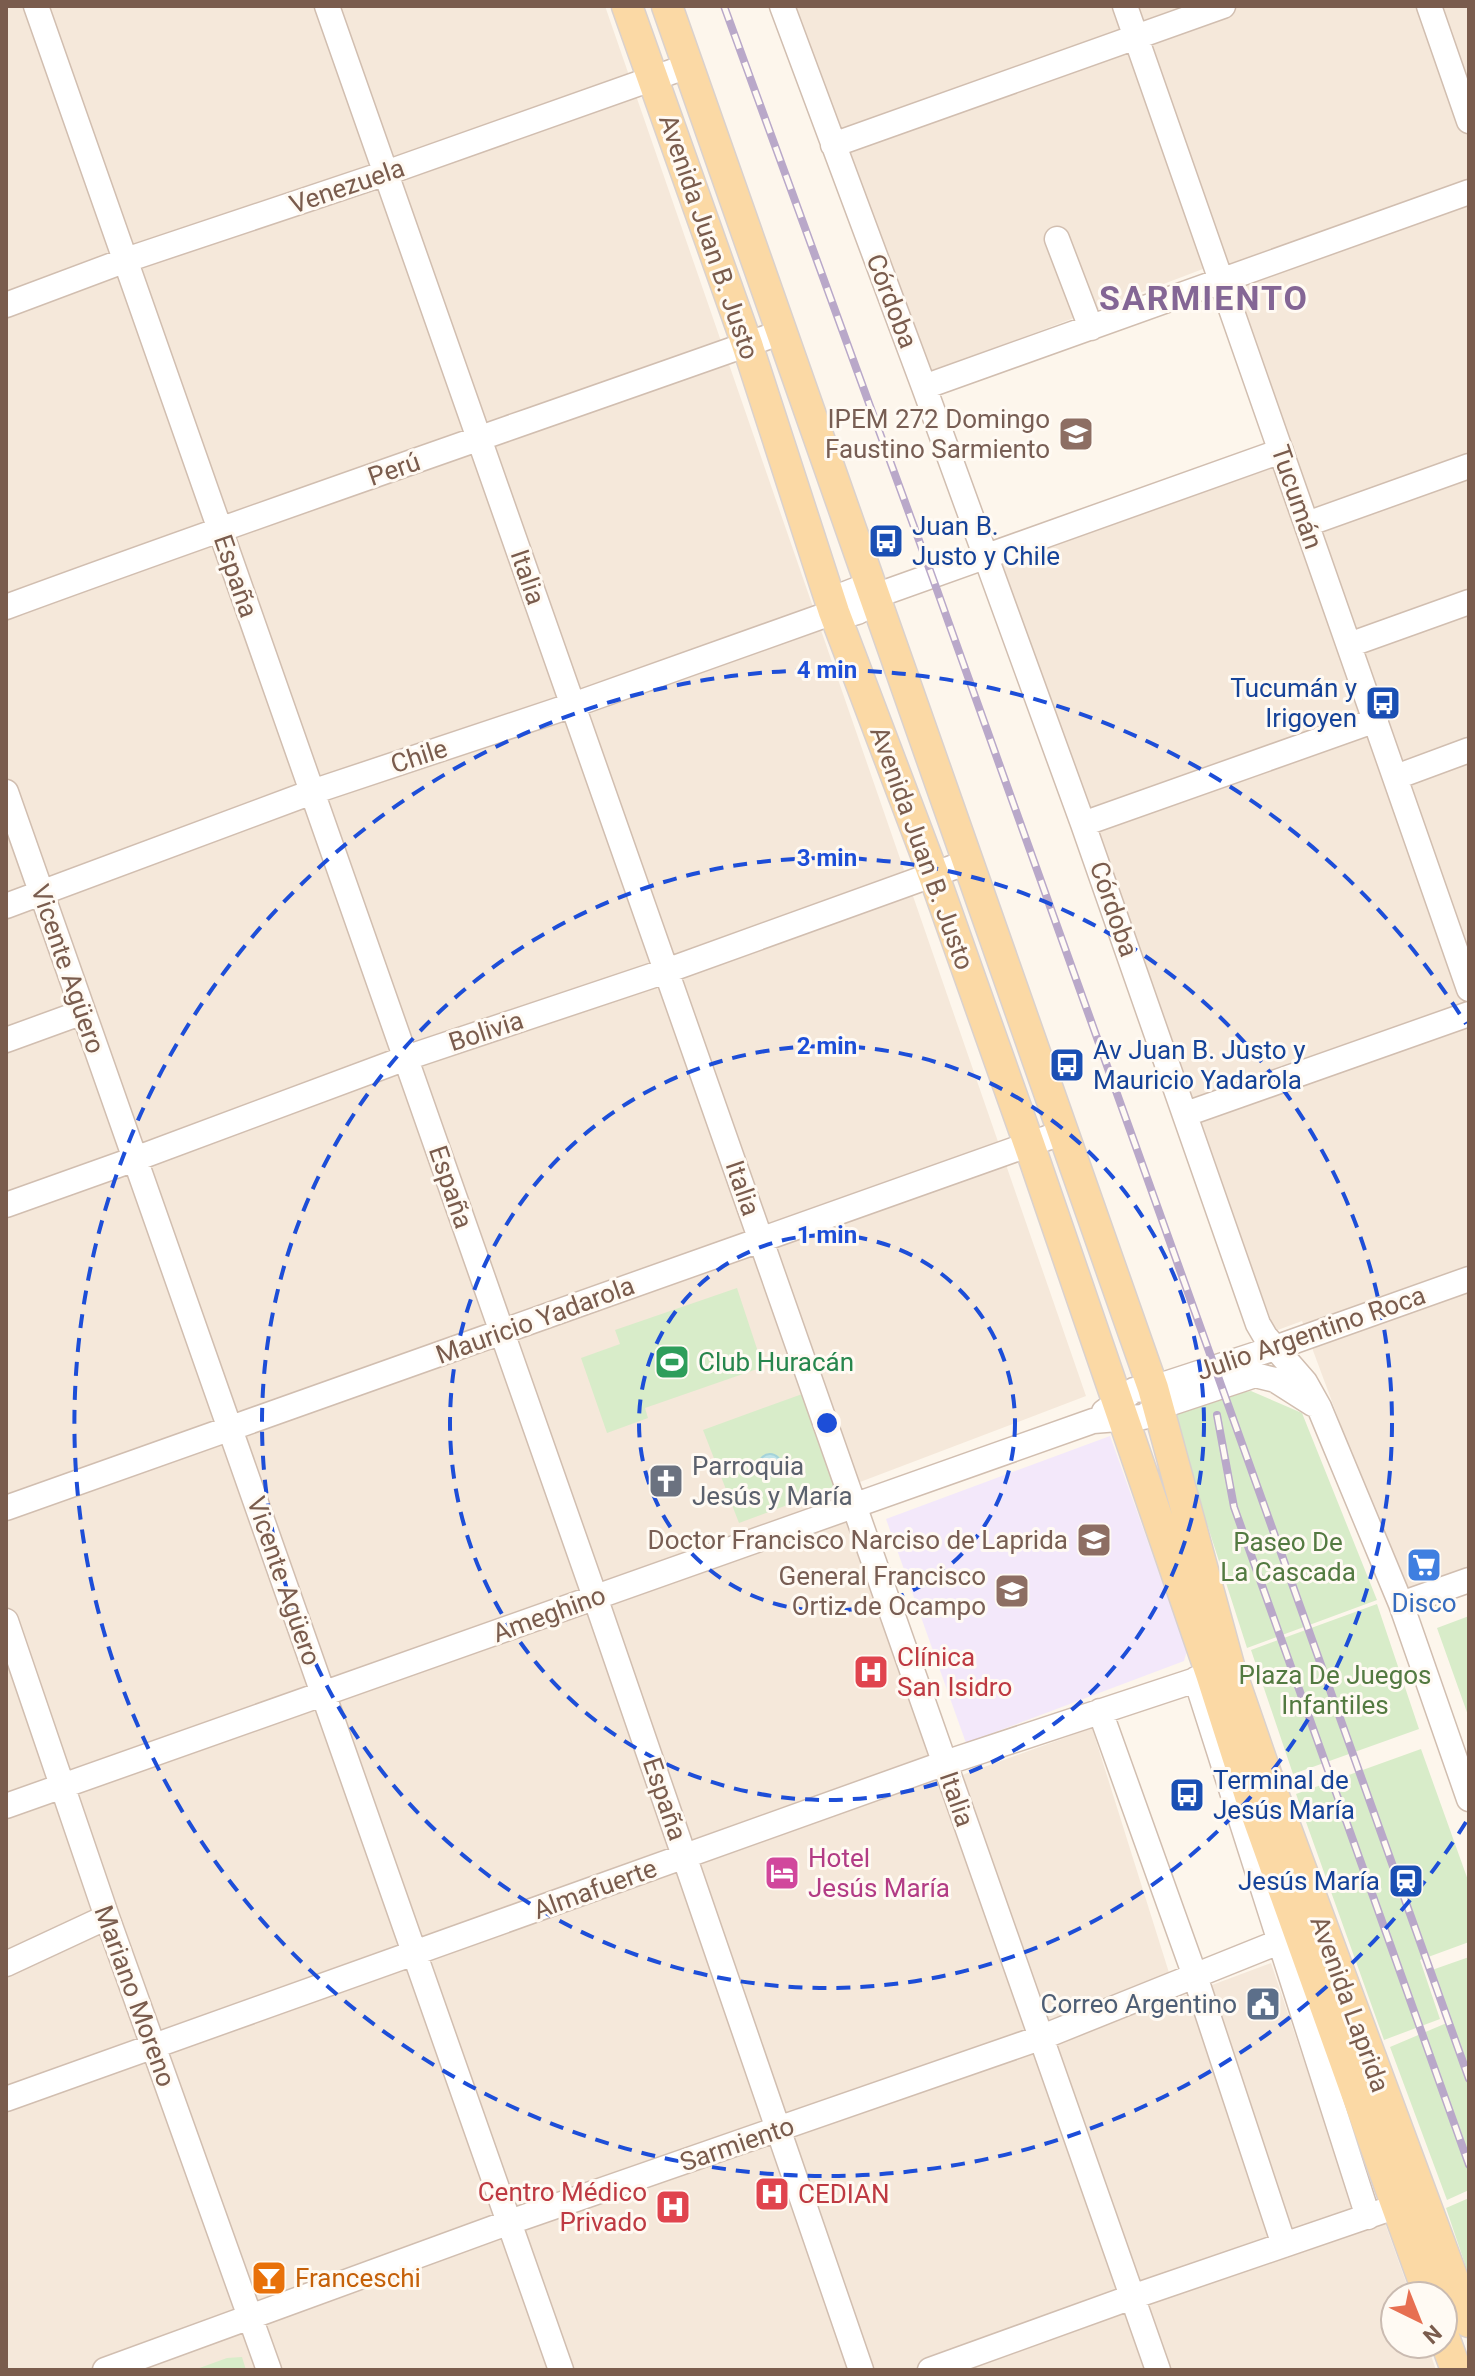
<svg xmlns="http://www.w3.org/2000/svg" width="1475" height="2376" font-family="Roboto,sans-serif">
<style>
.residential{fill:#f5e8da}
.education{fill:#f3e8fa}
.green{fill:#d8ecc9}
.water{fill:#bfe3e8;stroke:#a5d3da;stroke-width:2}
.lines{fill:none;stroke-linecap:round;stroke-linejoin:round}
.minor-casing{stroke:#d1beb0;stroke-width:27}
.major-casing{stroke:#dad1cd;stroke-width:33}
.minor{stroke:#fff;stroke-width:24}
.major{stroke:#fbd9a5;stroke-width:30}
.rail-casing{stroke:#b9a8c9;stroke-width:8}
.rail{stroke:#fffaf3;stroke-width:5;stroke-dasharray:15;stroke-linecap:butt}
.ring{fill:none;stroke:#1d4ed8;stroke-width:4;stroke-dasharray:14 10}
.labels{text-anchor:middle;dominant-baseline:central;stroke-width:6;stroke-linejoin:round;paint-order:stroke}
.street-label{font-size:26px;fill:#7a5c4d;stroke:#fffaf3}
.education-label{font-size:26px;fill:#785e54;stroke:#fffaf3;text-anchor:end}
.transit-label{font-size:26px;fill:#164399;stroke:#fffaf3;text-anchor:start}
.leisure-label{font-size:26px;fill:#27864d;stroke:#fffaf3;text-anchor:start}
.worship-label{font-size:26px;fill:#5b616d;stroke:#fffaf3;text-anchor:start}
.park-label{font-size:26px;fill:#537a41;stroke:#fffaf3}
.shop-label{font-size:26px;fill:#366cbe;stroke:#fffaf3}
.health-label{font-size:26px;fill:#be3a42;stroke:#fffaf3;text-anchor:start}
.hotel-label{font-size:26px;fill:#b23c85;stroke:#fffaf3;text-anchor:start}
.service-label{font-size:26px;fill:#4e5e75;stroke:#fffaf3;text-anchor:end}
.food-label{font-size:26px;fill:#c56008;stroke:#fffaf3;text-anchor:start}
.district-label{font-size:34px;font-weight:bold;letter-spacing:2px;fill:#846695;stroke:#fffaf3}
.centre{fill:#1d4ed8;stroke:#fffaf3;stroke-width:4}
.ring-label{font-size:24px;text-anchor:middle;font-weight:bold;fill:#1d4ed8;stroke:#fffaf3;stroke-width:6;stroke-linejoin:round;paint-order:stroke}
</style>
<rect width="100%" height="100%" fill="#fdf6ec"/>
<path class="residential" d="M 6,6 L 605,6 L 1086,1396 L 839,1490 L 940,1783 L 1092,1728 L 1177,1998 L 1271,1963 L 1361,2231 L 1385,2223 L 1411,2296 L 1395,2296 L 1395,2344 L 1427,2344 L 1436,2370 L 6,2370 Z
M 785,6 L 1469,6 L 1469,1567 L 1404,1595 L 1302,1321 L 1275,1331 L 994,564 L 1293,461 L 1224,261 L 911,380 Z"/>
<path class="education" d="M 1110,1436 L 1187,1651 L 1184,1661 L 966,1743 L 886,1519 Z"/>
<path class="green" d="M 737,1288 L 763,1367 L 645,1408 L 648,1418 L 607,1433 L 581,1358 L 620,1344 L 615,1330 Z
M 1251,1391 L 1302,1413 L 1377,1600 L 1247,1648 L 1208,1527 L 1165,1414 L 1218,1396 Z
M 805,1393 L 838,1486 L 739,1523 L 703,1430 Z
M 1377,1604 L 1419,1729 L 1293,1774 L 1251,1650 Z
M 1469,1616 L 1469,1718 L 1437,1628 Z
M 1421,1749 L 1469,1883 L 1469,1942 L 1420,1960 L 1440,2019 L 1384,2040 L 1296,1794 Z
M 1469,1957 L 1469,2190 L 1447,2200 L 1390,2047 L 1449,2022 L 1432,1970 Z
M 1469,2198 L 1469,2276 L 1446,2208 Z
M 242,2357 L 246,2370 L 194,2370 L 227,2358 Z"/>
<path class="water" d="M759 1465a11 11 0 1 1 22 0a11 11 0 1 1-22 0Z"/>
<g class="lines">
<defs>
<path id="minor" d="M 36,6 L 595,1597 L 861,2370
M 327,6 L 1158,2370
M 782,6 L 924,387 L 1083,824 L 1258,1324 L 1265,1336 L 1305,1382 L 1319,1407 L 1401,1604 L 1469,1799
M 1125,6 L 1469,989
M 1429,6 L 1469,121
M 833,145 L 1223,6
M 1057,239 L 1091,328
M 6,305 L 126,260 L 386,173 L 688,66
M 924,387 L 1469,192
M 1307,524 L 1469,466
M 6,607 C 264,512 523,424 782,332
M 834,612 L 840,596 L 863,587 L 875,596
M 1349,645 L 1469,602
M 1396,777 L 1469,750
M 6,792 L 561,2370
M 1083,824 L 1376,720
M 6,906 L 312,792 L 573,705 L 834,612 C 854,617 864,612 875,596 L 1281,451
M 6,1040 L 83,1012
M 1186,1114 L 1469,1014
M 6,1205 L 135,1159 L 406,1058 L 666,971 L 968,862
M 1104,1412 L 1134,1390 L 1153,1388 L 1275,1348 L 1469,1279
M 6,1508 L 1064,1132
M 1401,1604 L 1469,1580
M 6,1621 L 107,1917 L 269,2370
M 1196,1679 L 1368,2217
M 1100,1711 L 1195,1976 L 1284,2245
M 6,1806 L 1093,1421 L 1143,1417 L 1159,1407 L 1255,1375 L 1275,1380 L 1313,1404
M 6,1964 L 107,1917
M 6,2099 L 945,1763 L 1226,1670
M 105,2370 L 510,2222 L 1040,2038 L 1316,1927
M 930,2370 L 1132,2297 L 1383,2211"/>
<path id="major" d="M 627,6 L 747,344 L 834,612 L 934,876 L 1029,1144 L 1211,1674 L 1250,1796 L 1429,2296
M 667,6 L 1153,1388 L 1230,1669 L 1271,1788 L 1469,2322
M 1443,2334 L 1456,2370"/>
</defs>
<use href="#minor" class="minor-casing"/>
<use href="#major" class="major-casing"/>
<use href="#minor" class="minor"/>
<use href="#major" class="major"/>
<defs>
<path id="rail" d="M 724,6 L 932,576 L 1469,2079
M 1217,1415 L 1234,1507 L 1469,2165"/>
</defs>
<use href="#rail" class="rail-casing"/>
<use href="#rail" class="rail"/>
</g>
<g class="ring">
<circle cx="827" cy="1423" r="188"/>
<circle cx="827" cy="1423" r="377"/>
<circle cx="827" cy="1423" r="565"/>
<path d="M1466 1822A753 753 0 1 1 1466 1024"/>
</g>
<defs>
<symbol id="school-square" viewBox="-11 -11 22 22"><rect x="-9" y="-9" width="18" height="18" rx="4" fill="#8d6e63" stroke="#fffaf3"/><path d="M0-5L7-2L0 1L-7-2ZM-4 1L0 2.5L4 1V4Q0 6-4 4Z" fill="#fff"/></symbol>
<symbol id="bus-square" viewBox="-11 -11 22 22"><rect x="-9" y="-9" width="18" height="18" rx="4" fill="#1a4fb4" stroke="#fffaf3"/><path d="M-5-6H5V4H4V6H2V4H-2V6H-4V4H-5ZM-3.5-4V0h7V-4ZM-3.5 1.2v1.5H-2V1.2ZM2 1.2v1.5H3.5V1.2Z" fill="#fff"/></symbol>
<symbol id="stadium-square" viewBox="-11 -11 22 22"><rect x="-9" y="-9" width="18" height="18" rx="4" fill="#2e9e5b" stroke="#fffaf3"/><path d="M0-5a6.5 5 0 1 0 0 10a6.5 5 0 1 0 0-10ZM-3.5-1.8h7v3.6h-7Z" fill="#fff"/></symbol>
<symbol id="church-square" viewBox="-11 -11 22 22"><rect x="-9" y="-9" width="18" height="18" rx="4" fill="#6b7280" stroke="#fffaf3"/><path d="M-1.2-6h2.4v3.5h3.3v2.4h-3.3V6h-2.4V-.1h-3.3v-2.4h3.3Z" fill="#fff"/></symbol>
<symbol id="supermarket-square" viewBox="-11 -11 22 22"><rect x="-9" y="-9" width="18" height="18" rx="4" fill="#3f7fe0" stroke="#fffaf3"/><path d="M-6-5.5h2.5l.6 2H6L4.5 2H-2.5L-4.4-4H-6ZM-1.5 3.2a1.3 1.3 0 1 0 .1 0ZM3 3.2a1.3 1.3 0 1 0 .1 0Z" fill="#fff"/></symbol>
<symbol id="hospital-square" viewBox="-11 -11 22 22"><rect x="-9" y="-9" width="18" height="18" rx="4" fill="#e0444e" stroke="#fffaf3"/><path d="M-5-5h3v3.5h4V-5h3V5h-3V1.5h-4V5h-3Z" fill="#fff"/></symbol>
<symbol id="hotel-square" viewBox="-11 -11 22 22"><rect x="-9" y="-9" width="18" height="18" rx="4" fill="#d1479c" stroke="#fffaf3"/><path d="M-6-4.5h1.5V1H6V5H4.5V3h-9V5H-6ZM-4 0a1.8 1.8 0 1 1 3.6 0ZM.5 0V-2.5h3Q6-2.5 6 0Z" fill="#fff"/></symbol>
<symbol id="station-square" viewBox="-11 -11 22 22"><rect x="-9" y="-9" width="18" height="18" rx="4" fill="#1a4fb4" stroke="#fffaf3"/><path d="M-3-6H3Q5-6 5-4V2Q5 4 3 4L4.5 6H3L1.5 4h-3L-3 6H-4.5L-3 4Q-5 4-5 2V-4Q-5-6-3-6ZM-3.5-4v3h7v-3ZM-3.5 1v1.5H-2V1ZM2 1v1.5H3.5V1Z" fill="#fff"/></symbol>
<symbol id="civic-square" viewBox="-11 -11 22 22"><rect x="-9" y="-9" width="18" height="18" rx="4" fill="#5c6f8a" stroke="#fffaf3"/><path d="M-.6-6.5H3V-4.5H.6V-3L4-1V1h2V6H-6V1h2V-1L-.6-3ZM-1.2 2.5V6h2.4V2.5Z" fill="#fff"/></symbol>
<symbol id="bar-square" viewBox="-11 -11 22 22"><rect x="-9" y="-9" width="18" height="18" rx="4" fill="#e8710a" stroke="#fffaf3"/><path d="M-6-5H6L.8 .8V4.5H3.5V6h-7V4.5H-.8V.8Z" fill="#fff"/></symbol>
</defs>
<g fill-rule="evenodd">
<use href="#school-square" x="1056" y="414" width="40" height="40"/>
<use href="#bus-square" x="866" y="521" width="40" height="40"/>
<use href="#bus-square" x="1363" y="683" width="40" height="40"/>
<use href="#bus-square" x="1047" y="1045" width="40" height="40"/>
<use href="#stadium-square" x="652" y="1342" width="40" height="40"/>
<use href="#church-square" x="646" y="1461" width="40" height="40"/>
<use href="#school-square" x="1074" y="1520" width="40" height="40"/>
<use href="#supermarket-square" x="1404" y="1545" width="40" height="40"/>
<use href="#school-square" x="992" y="1571" width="40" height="40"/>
<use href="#hospital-square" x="851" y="1652" width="40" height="40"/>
<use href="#bus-square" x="1167" y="1775" width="40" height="40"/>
<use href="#hotel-square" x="762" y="1853" width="40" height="40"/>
<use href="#station-square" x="1386" y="1861" width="40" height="40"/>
<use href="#civic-square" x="1243" y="1984" width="40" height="40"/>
<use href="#hospital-square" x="752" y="2174" width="40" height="40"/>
<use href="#hospital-square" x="653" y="2187" width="40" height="40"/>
<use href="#bar-square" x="249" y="2258" width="40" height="40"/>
</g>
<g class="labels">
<g class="street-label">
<text transform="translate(347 186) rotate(-19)">Venezuela</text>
<text transform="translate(709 237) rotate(71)">Avenida Juan B. Justo</text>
<text transform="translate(892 301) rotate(69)">Córdoba</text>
<text transform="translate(394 469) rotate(-19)">Perú</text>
<text transform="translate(1297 497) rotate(71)">Tucumán</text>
<text transform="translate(236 576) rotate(71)">España</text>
<text transform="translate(528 577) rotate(71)">Italia</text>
<text transform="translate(419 756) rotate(-18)">Chile</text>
<text transform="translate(922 848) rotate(70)">Avenida Juan B. Justo</text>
<text transform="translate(1114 909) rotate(71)">Córdoba</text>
<text transform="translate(68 969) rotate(71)">Vicente Agüero</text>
<text transform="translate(486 1031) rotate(-18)">Bolivia</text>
<text transform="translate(451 1187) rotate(71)">España</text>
<text transform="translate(743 1188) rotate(71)">Italia</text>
<text transform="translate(535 1320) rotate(-20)">Mauricio Yadarola</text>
<text transform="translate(1311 1333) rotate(-19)">Julio Argentino Roca</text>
<text transform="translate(284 1581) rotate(71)">Vicente Agüero</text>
<text transform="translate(549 1614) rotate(-20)">Ameghino</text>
<text transform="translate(665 1799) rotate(71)">España</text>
<text transform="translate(957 1799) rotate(71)">Italia</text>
<text transform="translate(595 1889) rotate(-20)">Almafuerte</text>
<text transform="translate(135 1996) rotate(70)">Mariano Moreno</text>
<text transform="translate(1350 2004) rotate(70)">Avenida Laprida</text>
<text transform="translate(737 2144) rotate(-19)">Sarmiento</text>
</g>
<g class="education-label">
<text x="1050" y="419">IPEM 272 Domingo<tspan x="1050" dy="30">Faustino Sarmiento</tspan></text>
<text x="1068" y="1540">Doctor Francisco Narciso de Laprida</text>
<text x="986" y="1576">General Francisco<tspan x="986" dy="30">Ortiz de Ocampo</tspan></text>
</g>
<g class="transit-label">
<text x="912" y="526">Juan B.<tspan x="912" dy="30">Justo y Chile</tspan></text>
<text x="1357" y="688" text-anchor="end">Tucumán y<tspan x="1357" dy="30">Irigoyen</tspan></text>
<text x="1093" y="1050">Av Juan B. Justo y<tspan x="1093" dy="30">Mauricio Yadarola</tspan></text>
<text x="1213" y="1780">Terminal de<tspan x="1213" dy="30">Jesús María</tspan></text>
<text x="1380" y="1881" text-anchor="end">Jesús María</text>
</g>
<g class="leisure-label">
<text x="698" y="1362">Club Huracán</text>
</g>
<g class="worship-label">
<text x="692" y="1466">Parroquia<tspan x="692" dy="30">Jesús y María</tspan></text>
</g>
<g class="park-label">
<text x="1288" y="1542">Paseo De<tspan x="1288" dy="30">La Cascada</tspan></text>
<text x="1335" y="1675">Plaza De Juegos<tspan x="1335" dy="30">Infantiles</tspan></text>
</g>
<g class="shop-label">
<text x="1424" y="1603">Disco</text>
</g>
<g class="health-label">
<text x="897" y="1657">Clínica<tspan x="897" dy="30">San Isidro</tspan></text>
<text x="647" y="2192" text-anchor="end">Centro Médico<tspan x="647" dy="30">Privado</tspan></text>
<text x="798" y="2194">CEDIAN</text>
</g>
<g class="hotel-label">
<text x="808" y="1858">Hotel<tspan x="808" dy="30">Jesús María</tspan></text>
</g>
<g class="service-label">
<text x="1237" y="2004">Correo Argentino</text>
</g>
<g class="food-label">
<text x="295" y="2278">Franceschi</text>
</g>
<g class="district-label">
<text x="1204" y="298">SARMIENTO</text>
</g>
</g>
<circle cx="827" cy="1423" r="12" class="centre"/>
<g class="ring-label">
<text x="827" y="678">4 min</text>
<text x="827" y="866">3 min</text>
<text x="827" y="1054">2 min</text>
<text x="827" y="1243">1 min</text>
</g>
<rect width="1475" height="2376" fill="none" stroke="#7a5c4d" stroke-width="16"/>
<g transform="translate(1419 2320) rotate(137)"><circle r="38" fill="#fffaf3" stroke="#cabbb1" stroke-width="2"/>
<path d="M0-6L14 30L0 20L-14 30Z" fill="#e76f51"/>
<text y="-12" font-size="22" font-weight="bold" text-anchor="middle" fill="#7a5c4d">N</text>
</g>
</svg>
